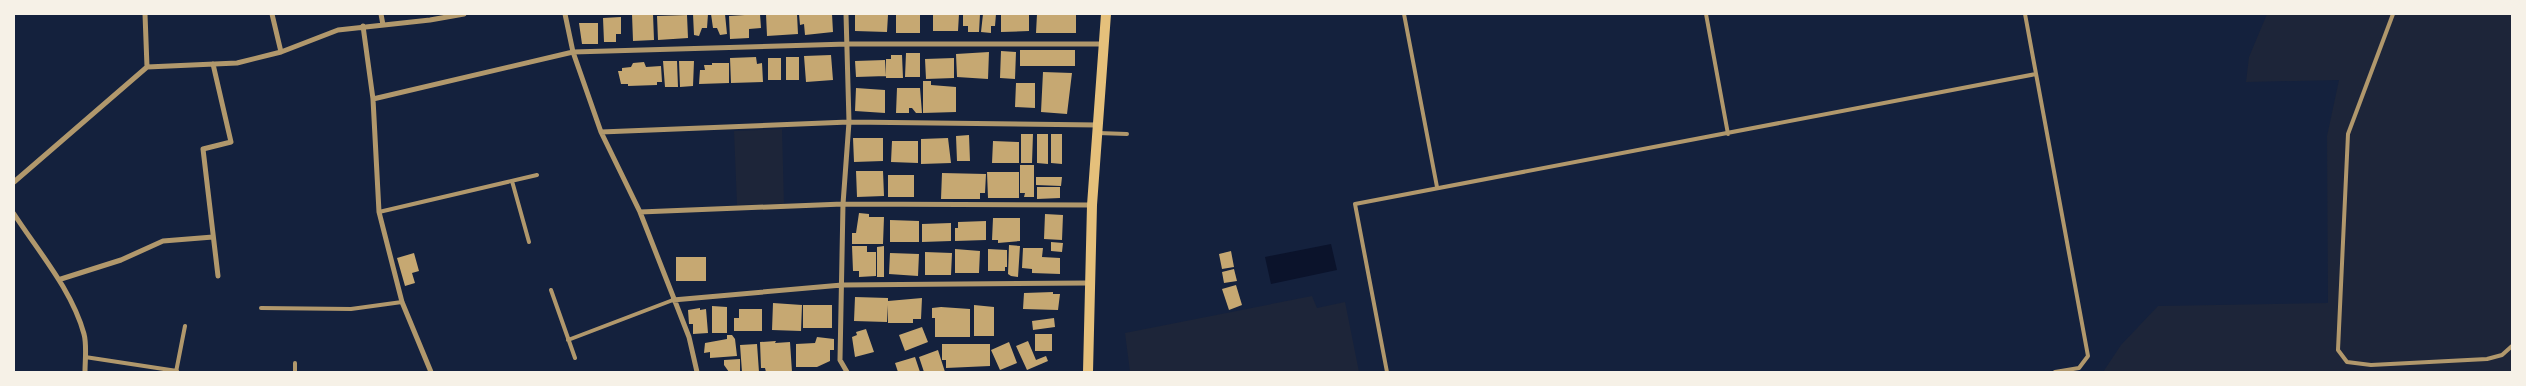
<svg xmlns="http://www.w3.org/2000/svg" width="2526" height="386" font-family="Karla,sans-serif">
<style>
.green{fill:#1d2539}
.water{fill:#0b132b}
.building{fill:#c6a872}
.lines{fill:none;stroke-linecap:round;stroke-linejoin:round}
.service{stroke:#b1986c;stroke-width:4}
.minor{stroke:#b1986c;stroke-width:5}
.secondary{stroke:#e5c07b;stroke-width:10}
</style>
<rect width="100%" height="100%" fill="#14213d"/>
<path class="green" d="M 2267,14 L 2512,14 L 2512,372 L 2103,372 L 2121,345 L 2158,306 L 2328,303 L 2327,136 L 2339,80 L 2246,82 L 2249,57 Z
M 782,129 L 784,204 L 737,205 L 734,131 Z
M 1312,296 L 1317,308 L 1345,302 L 1359,372 L 1130,372 L 1125,333 Z"/>
<path class="water" d="M 1331,244 L 1337,270 L 1271,284 L 1265,257 Z"/>
<path class="building" d="M 632,14 L 653,14 L 654,40 L 633,41 Z
M 693,14 L 708,14 L 707,28 L 702,28 L 699,36 L 694,35 Z
M 711,14 L 725,14 L 727,34 L 720,35 L 717,28 L 713,28 Z
M 760,14 L 761,28 L 749,29 L 749,38 L 730,39 L 729,16 Z
M 766,14 L 797,14 L 798,34 L 767,36 Z
M 799,14 L 832,14 L 833,32 L 805,35 L 804,24 L 800,25 Z
M 855,14 L 888,15 L 887,32 L 855,31 Z
M 896,14 L 920,14 L 920,33 L 896,33 Z
M 933,14 L 959,14 L 958,31 L 933,31 Z
M 963,14 L 980,14 L 979,32 L 968,32 L 968,26 L 963,26 Z
M 983,14 L 996,14 L 995,26 L 991,26 L 991,33 L 981,32 Z
M 1029,14 L 1029,31 L 1001,32 L 1001,15 Z
M 1037,14 L 1076,14 L 1076,33 L 1036,33 Z
M 687,15 L 688,38 L 658,40 L 657,16 Z
M 621,17 L 621,34 L 616,34 L 616,42 L 604,42 L 603,18 Z
M 579,23 L 598,23 L 598,44 L 582,44 Z
M 1020,50 L 1075,50 L 1075,66 L 1020,66 Z
M 1001,51 L 1016,52 L 1015,79 L 1000,78 Z
M 989,52 L 988,79 L 957,77 L 956,54 Z
M 906,53 L 920,53 L 920,77 L 905,77 Z
M 831,55 L 833,80 L 806,82 L 804,56 Z
M 891,55 L 902,55 L 903,78 L 886,78 L 886,59 L 891,59 Z
M 756,57 L 757,64 L 762,63 L 763,82 L 731,83 L 730,58 Z
M 786,57 L 799,57 L 799,80 L 786,80 Z
M 768,58 L 781,58 L 781,80 L 768,80 Z
M 954,58 L 954,78 L 926,79 L 925,59 Z
M 885,60 L 886,76 L 856,77 L 855,61 Z
M 663,61 L 677,61 L 678,87 L 665,87 Z
M 679,61 L 694,61 L 693,86 L 680,87 Z
M 644,62 L 646,67 L 661,66 L 662,82 L 657,82 L 657,85 L 628,86 L 628,84 L 621,84 L 618,71 L 622,71 L 622,68 L 631,67 L 633,63 Z
M 712,63 L 729,63 L 729,83 L 699,84 L 700,70 L 705,70 L 704,65 L 712,65 Z
M 1043,72 L 1072,73 L 1067,114 L 1041,112 Z
M 923,81 L 931,81 L 931,85 L 956,87 L 956,112 L 923,113 Z
M 1016,83 L 1035,83 L 1035,108 L 1015,107 Z
M 856,88 L 885,90 L 885,113 L 855,111 Z
M 897,88 L 920,88 L 922,113 L 916,113 L 912,108 L 909,108 L 909,113 L 896,113 Z
M 1021,134 L 1033,134 L 1032,163 L 1021,163 Z
M 1037,134 L 1048,134 L 1048,164 L 1037,163 Z
M 1051,134 L 1062,134 L 1062,164 L 1051,163 Z
M 969,135 L 970,161 L 957,161 L 956,136 Z
M 853,138 L 883,138 L 883,161 L 854,162 Z
M 948,138 L 951,163 L 921,164 L 921,139 Z
M 892,141 L 918,141 L 918,163 L 891,162 Z
M 993,141 L 1019,142 L 1019,163 L 992,163 Z
M 1020,165 L 1034,165 L 1034,197 L 1024,197 L 1025,193 L 1020,193 Z
M 856,171 L 883,171 L 884,196 L 857,197 Z
M 987,172 L 1019,172 L 1019,198 L 988,198 Z
M 942,173 L 986,174 L 985,193 L 980,193 L 980,199 L 941,199 Z
M 888,175 L 914,175 L 914,197 L 888,197 Z
M 1036,177 L 1062,177 L 1061,186 L 1036,185 Z
M 1037,187 L 1060,187 L 1060,198 L 1037,199 Z
M 859,213 L 869,214 L 869,217 L 884,217 L 883,244 L 852,244 L 852,233 L 856,233 Z
M 1045,214 L 1063,215 L 1062,240 L 1044,239 Z
M 993,218 L 1020,218 L 1020,241 L 998,243 L 998,240 L 992,240 Z
M 890,220 L 919,221 L 919,242 L 890,242 Z
M 986,221 L 986,240 L 955,241 L 955,228 L 958,228 L 958,222 Z
M 951,223 L 951,241 L 922,242 L 922,224 Z
M 1051,242 L 1063,243 L 1062,252 L 1051,251 Z
M 1009,245 L 1020,246 L 1018,277 L 1011,276 L 1008,274 Z
M 852,246 L 867,246 L 867,252 L 876,252 L 876,276 L 859,277 L 859,271 L 853,271 Z
M 884,246 L 884,277 L 877,277 L 877,247 Z
M 1023,248 L 1043,248 L 1042,257 L 1060,258 L 1060,274 L 1032,273 L 1032,269 L 1022,268 Z
M 955,249 L 980,251 L 979,273 L 955,273 Z
M 988,249 L 1007,250 L 1007,267 L 1005,267 L 1005,271 L 988,271 Z
M 1231,251 L 1234,267 L 1222,269 L 1219,254 Z
M 925,252 L 952,253 L 951,275 L 925,275 Z
M 414,253 L 419,271 L 412,273 L 415,283 L 405,286 L 397,258 Z
M 890,253 L 919,254 L 918,276 L 889,274 Z
M 676,257 L 706,257 L 706,281 L 676,281 Z
M 1234,269 L 1237,281 L 1224,283 L 1222,272 Z
M 1236,285 L 1242,305 L 1229,310 L 1222,289 Z
M 1053,292 L 1053,294 L 1060,294 L 1058,310 L 1023,309 L 1024,293 Z
M 855,297 L 888,298 L 888,301 L 922,298 L 921,319 L 913,319 L 913,323 L 888,323 L 888,305 L 887,322 L 854,321 Z
M 773,303 L 802,305 L 801,331 L 772,330 Z
M 803,305 L 832,305 L 832,328 L 803,328 Z
M 974,305 L 994,307 L 994,336 L 974,336 Z
M 712,306 L 727,307 L 727,333 L 712,333 Z
M 941,307 L 970,309 L 970,337 L 935,337 L 935,318 L 932,318 L 932,308 Z
M 700,308 L 700,310 L 706,309 L 708,333 L 693,334 L 693,324 L 689,324 L 688,310 Z
M 739,309 L 762,309 L 762,331 L 734,331 L 734,318 L 739,318 Z
M 1054,318 L 1055,327 L 1033,330 L 1032,321 Z
M 922,327 L 928,342 L 905,351 L 899,335 Z
M 866,329 L 874,352 L 855,357 L 852,337 L 857,335 L 856,332 Z
M 1035,334 L 1052,334 L 1052,351 L 1035,351 Z
M 727,335 L 732,335 L 735,339 L 737,356 L 710,358 L 710,352 L 704,353 L 705,343 L 727,339 Z
M 817,337 L 834,339 L 834,350 L 830,350 L 830,361 L 817,367 L 796,367 L 796,344 L 815,343 Z
M 776,341 L 775,343 L 790,342 L 792,372 L 766,372 L 765,368 L 761,368 L 760,342 Z
M 1028,341 L 1036,360 L 1046,356 L 1048,361 L 1027,370 L 1016,346 Z
M 1009,342 L 1017,363 L 1000,370 L 991,350 Z
M 757,344 L 759,372 L 742,372 L 740,345 Z
M 942,344 L 990,344 L 990,366 L 946,368 L 946,360 L 942,360 Z
M 938,350 L 945,372 L 924,372 L 919,357 Z
M 915,357 L 920,372 L 898,372 L 895,363 Z
M 740,359 L 740,372 L 729,372 L 724,365 L 724,360 Z"/>
<g class="lines">
<path class="service" d="M 1404,14 L 1437,187
M 1706,14 L 1728,134
M 2025,14 L 2088,356 L 2079,368 L 2055,372
M 2393,14 L 2348,134 L 2338,350 L 2347,362 L 2371,365 L 2487,359 L 2502,355 L 2512,346
M 1098,133 L 1127,134
M 512,181 L 529,242
M 379,212 L 537,175
M 551,290 L 575,358
M 261,308 L 351,309 L 402,302
M 568,340 L 673,300
M 85,357 L 177,371
M 295,363 L 295,372
M 176,372 L 185,326
M 1387,372 L 1355,204 L 2036,74"/>
<path class="minor" d="M 145,14 L 147,67
M 272,14 L 281,52
M 381,14 L 383,25
M 565,14 L 573,52 L 601,132 L 640,212 L 689,337 L 697,372
M 846,14 L 849,122 L 843,204 L 840,360 L 847,372
M 363,26 L 373,99 L 379,212 L 402,302 L 431,372
M 213,64 L 231,142 L 203,149 L 218,276
M 373,99 L 573,52 L 848,44 L 1103,44
M 601,132 L 849,122 L 1098,125
M 14,182 L 147,67 L 237,63 L 281,52 L 338,30 L 430,20 L 464,14
M 640,212 L 843,204 L 1092,205
M 14,214 C 38,251 72,290 84,334 C 87,345 85,360 85,372
M 61,279 L 121,260 L 163,241 L 213,237
M 673,300 L 842,285 L 1089,283"/>
<path class="secondary" d="M 1088,372 L 1092,205 L 1106,14"/>
</g>
<rect width="2526" height="386" fill="none" stroke="#f6f1e7" stroke-width="30"/>
</svg>
